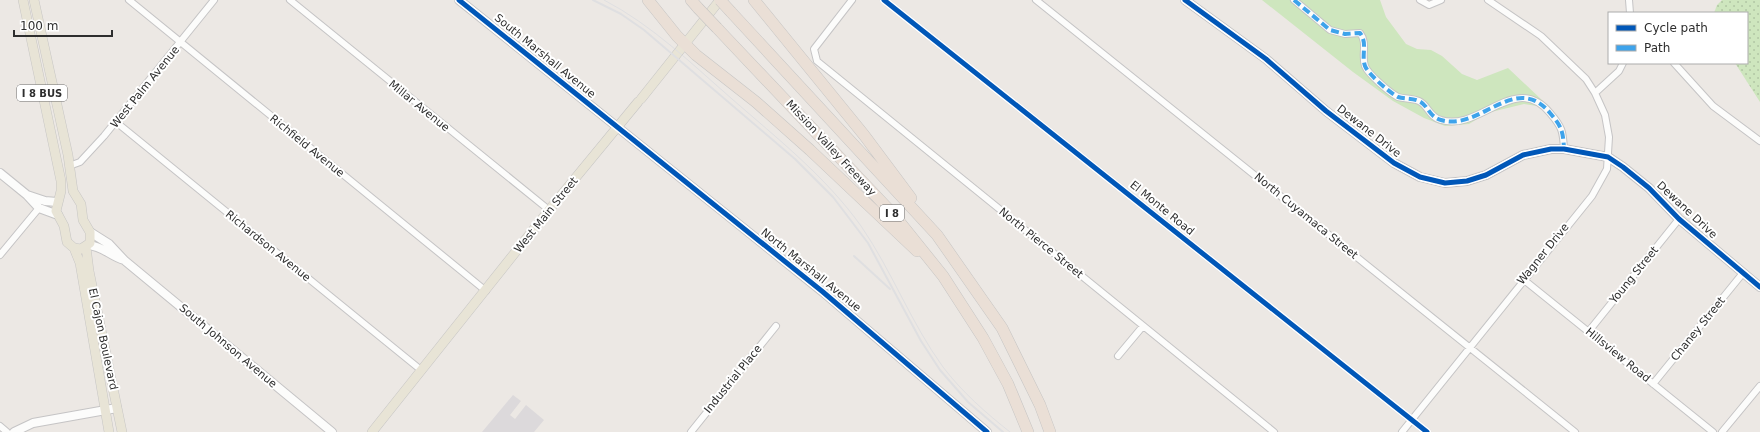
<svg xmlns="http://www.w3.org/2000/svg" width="1760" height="432" font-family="'DejaVu Sans',sans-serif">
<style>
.industrial{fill:#dcd9db}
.grass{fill:#cee6be}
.park{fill:url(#park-dots)}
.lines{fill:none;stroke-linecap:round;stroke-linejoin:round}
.street-casing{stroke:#c5c4c5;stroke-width:8}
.secondary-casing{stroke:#c5c4c5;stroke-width:10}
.primary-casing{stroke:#c6c5c4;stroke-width:10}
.highway-casing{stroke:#c6c5c4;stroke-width:12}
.street{stroke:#fcfcfb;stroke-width:6}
.secondary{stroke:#fcfcfb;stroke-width:8}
.primary{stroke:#e8e4d6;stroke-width:9}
.highway{stroke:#eadfd6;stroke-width:11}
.tram{stroke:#dfdfe1;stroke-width:1}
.rail{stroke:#dfdfe1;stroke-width:2}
.highway-bridge-casing{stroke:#c6c5c4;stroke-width:12;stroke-linecap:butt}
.highway-bridge{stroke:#eadfd6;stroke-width:11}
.quiet{stroke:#3ea3eb;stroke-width:4;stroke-dasharray:8 4;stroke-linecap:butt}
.cycleway-casing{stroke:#fff;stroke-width:8}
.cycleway{stroke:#0057b8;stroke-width:5}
.labels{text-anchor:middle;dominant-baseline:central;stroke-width:4;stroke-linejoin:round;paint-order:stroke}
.shield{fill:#fff;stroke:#6d6d6d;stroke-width:1}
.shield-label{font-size:10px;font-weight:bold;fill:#2e2e2e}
.street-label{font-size:11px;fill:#2e2e2e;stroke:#fff}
</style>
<defs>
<pattern id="park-dots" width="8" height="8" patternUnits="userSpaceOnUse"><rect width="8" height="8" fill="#cee6be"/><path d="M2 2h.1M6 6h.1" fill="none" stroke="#b1c6a4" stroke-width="1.8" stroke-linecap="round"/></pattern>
</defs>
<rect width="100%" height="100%" fill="#ece8e4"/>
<path class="industrial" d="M 513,395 L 521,401 L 510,415 L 515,419 L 526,405 L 544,420 L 534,432 L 482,432 Z"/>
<path class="grass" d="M 1262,0 L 1380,0 L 1386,17 L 1406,44 L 1417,49 L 1431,50 L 1442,56 L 1462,74 L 1477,80 L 1508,68 L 1543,101 L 1537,106 L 1524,104 L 1487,113 L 1469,124 L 1445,126 L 1424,118 L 1393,101 L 1353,72 Z"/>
<path class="park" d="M 1722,0 L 1760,0 L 1760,102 L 1735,63 L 1747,63 L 1747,13 L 1714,13 L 1717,5 Z"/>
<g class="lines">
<defs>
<path id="street" d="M 129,0 L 486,291
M 290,0 L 549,210
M 852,0 L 814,49 L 817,61 L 1274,432
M 884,0 L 1427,432
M 1036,0 L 1575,432
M 1294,0 L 1330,30 L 1345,34 L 1360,33 C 1368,43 1361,55 1365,66 C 1368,74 1390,93 1398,97 C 1405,99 1412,98 1419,101 C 1428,105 1429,117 1441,120 C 1480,132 1515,71 1550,113 C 1562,127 1563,131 1564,149
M 1420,0 L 1429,5 L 1441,0
M 1629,0 L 1630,13
M 1674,63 L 1713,106 L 1760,141
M 1595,93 L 1619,71 L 1623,63
M 116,122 L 421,370
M 69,166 L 80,162 L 104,136 L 214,0
M 0,255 L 39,208
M 1523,279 L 1713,432
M 1589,331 L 1679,219
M 1118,356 L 1143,326
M 1653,384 L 1743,273
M 0,426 L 7,432
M 691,432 L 776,326
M 1402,432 L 1592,196 L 1607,169 L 1609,137 L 1605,115 L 1595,93 L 1586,79 L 1541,36 L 1488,0
M 1722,432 L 1760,386"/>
<path id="secondary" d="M 459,0 L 823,292 L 987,432
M 1185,0 L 1266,59 L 1326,111 L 1394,163 L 1420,177 L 1445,183 L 1467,181 L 1486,175 L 1523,155 L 1551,149 L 1564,149 L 1608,157 L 1623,167 L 1649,188 L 1679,219 L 1760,287
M 0,173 L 27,195
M 57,202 L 45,201 L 27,195 L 39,208 L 58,215
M 88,245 C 103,246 110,256 124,260 L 109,244 L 90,232
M 124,260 L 332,432
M 14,432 L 33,423 L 117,408"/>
<path id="primary" d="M 23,0 L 61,181 L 61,191 L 56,211 L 64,226 L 67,242 L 74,248 L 81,249 L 90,243 L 90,232 L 83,220 L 81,204 L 73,191 L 68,155 L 34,0
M 641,99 L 720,0
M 86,247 L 89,271 L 122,432
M 74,248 L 80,263 L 109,432
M 372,432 L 549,210 L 638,102"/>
<path id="highway" d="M 648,0 L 677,36 L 696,55 L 756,102 L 810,150 L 917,251
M 691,0 L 698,8
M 754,0 L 864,135 L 911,198
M 731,12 L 937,235 L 1002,328 L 1040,405 L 1050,432
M 717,28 L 894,215 L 943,276 L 983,338 L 1008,384 L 1028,432"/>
</defs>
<use href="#street" class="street-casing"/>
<use href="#secondary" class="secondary-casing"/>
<use href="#primary" class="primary-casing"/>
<use href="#highway" class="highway-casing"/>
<use href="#street" class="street"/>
<use href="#secondary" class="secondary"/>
<use href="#primary" class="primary"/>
<use href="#highway" class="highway"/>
<path class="tram" d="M 604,0 C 652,25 692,64 732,99 C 778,139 826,177 861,226 C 892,271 911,323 943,367 C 962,392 986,413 1010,432"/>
<path class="rail" d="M 593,0 L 621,14 L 644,30 L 795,159 L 833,197 L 868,243 L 921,341 L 940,370 L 968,402 L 1003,432
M 854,256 L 890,289"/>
<defs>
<path id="highway-bridge" d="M 720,0 L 731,12
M 698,8 L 717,28"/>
</defs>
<use href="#highway-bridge" class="highway-bridge-casing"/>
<use href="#highway-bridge" class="highway-bridge"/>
<path class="quiet" d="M 1294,0 L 1330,30 L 1345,34 L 1360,33 C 1368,43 1361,55 1365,66 C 1368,74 1390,93 1398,97 C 1405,99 1412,98 1419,101 C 1428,105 1429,117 1441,120 C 1480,132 1515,71 1550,113 C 1562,127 1563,131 1564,149"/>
<defs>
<path id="cycleway" d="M 459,0 L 823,292 L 987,432
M 884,0 L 1427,432
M 1185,0 L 1266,59 L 1326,111 L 1394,163 L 1420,177 L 1445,183 L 1467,181 L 1486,175 L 1523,155 L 1551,149 L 1564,149 L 1608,157 L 1623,167 L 1649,188 L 1679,219 L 1760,287"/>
</defs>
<use href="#cycleway" class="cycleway-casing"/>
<use href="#cycleway" class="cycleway"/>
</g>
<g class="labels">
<g class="shield">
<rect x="17" y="85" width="50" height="16" rx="3"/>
<rect x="880" y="205" width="24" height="16" rx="3"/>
</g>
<g class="shield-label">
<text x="42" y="93">I 8 BUS</text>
<text x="892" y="213">I 8</text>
</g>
<g class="street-label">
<text transform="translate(545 56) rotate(39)">South Marshall Avenue</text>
<text transform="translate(145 87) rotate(-51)">West Palm Avenue</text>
<text transform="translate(419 106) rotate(39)">Millar Avenue</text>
<text transform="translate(1369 131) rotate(38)">Dewane Drive</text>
<text transform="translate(307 146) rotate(39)">Richfield Avenue</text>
<text transform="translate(831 148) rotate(47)">Mission Valley Freeway</text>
<text transform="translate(1162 208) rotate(39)">El Monte Road</text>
<text transform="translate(1687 210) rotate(43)">Dewane Drive</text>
<text transform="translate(546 215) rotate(-51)">West Main Street</text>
<text transform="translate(1306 216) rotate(39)">North Cuyamaca Street</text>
<text transform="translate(1041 243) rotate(39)">North Pierce Street</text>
<text transform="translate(268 246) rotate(39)">Richardson Avenue</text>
<text transform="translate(1543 254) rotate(-51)">Wagner Drive</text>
<text transform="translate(811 270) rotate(39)">North Marshall Avenue</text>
<text transform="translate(1634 275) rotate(-51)">Young Street</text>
<text transform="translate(1698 329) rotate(-51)">Chaney Street</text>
<text transform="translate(103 339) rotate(78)">El Cajon Boulevard</text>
<text transform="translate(228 346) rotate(40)">South Johnson Avenue</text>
<text transform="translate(1618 355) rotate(39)">Hillsview Road</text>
<text transform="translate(733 379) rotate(-51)">Industrial Place</text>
</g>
</g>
<rect x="1608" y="12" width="140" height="52" fill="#ffffff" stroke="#ababab"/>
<rect x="1616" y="25" width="20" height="6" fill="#0057b8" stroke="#ababab"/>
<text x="1644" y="32" font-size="12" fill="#2e2e2e">Cycle path</text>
<rect x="1616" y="45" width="20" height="6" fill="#3ea3eb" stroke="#ababab"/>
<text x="1644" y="52" font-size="12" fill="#2e2e2e">Path</text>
<path d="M14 30v6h98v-6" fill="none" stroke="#2e2e2e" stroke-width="2"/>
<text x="20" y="30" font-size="12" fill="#2e2e2e" stroke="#ffffff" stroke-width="3" paint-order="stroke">100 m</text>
</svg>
